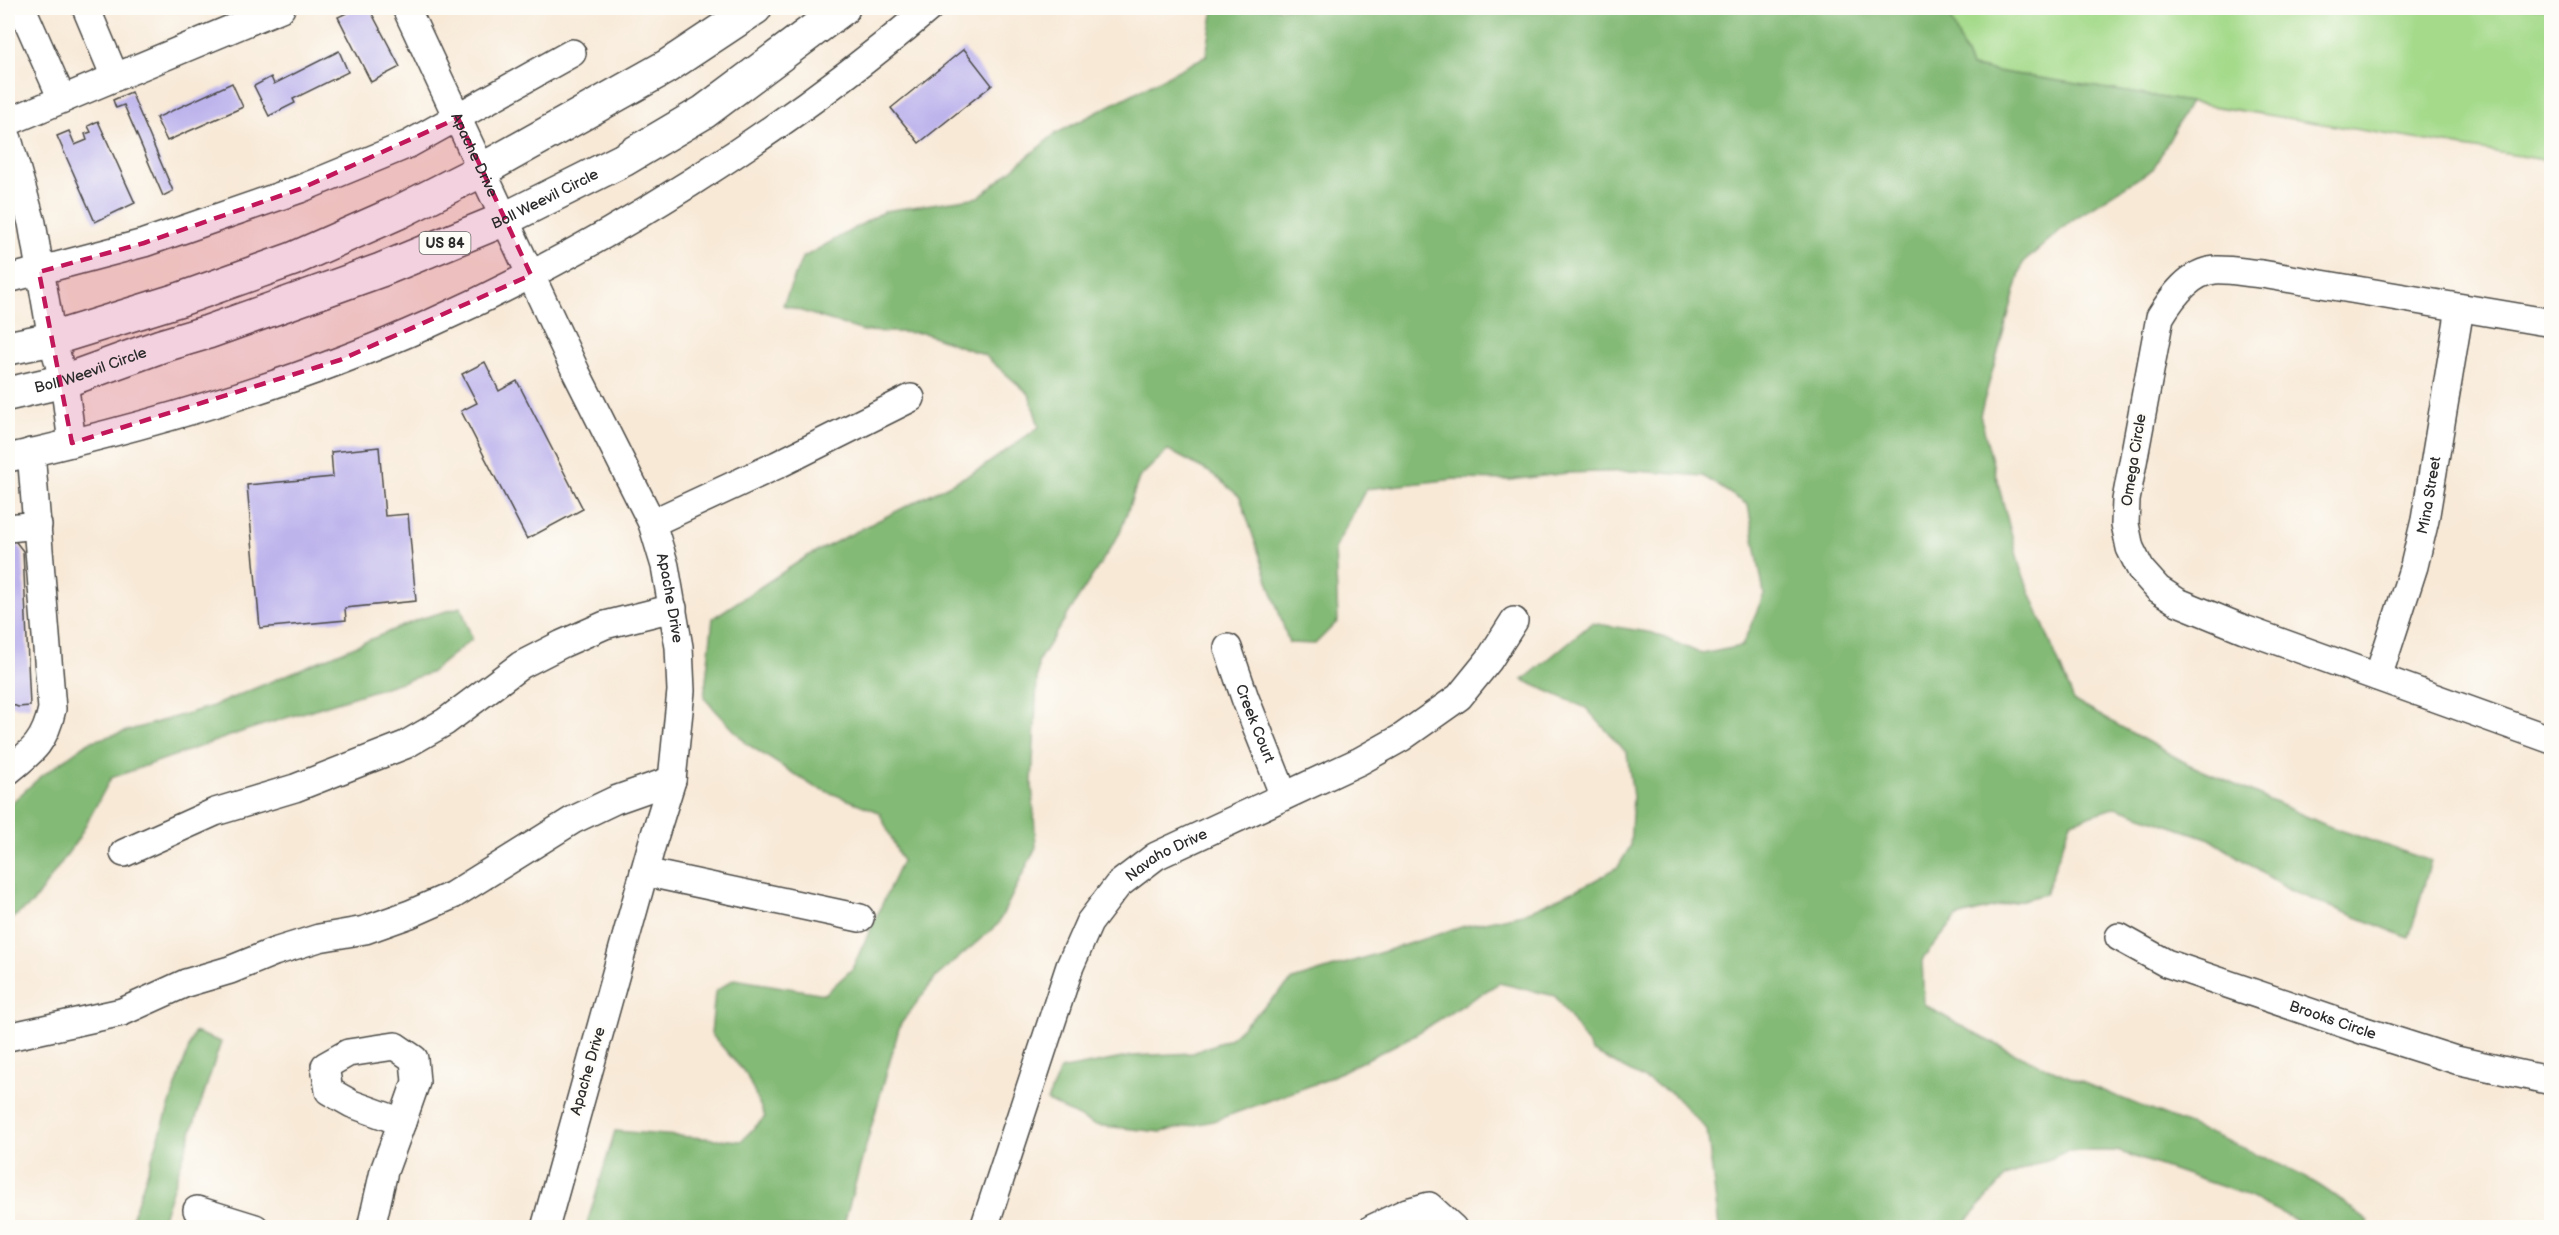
<svg xmlns="http://www.w3.org/2000/svg" width="2559" height="1235" font-family="'Balsamiq Sans',sans-serif">
<style>
.green{fill:#a4da8a;stroke:#68825a;stroke-width:1.5}
.forest{fill:#83ba76;stroke:#577250;stroke-width:1.5}
.building{fill:#bdb4ec}
.lines{fill:none;stroke-linecap:round;stroke-linejoin:round}
.minor-casing{stroke:#4a4845;stroke-width:30}
.highway-casing{stroke:#4a4845;stroke-width:36}
.minor{stroke:#fff;stroke-width:27}
.highway{stroke:#fff;stroke-width:33}
.marked{fill:#c2185b;fill-opacity:0.2;stroke:#c2185b;stroke-width:4.5;stroke-dasharray:12 8;stroke-linejoin:round}
.labels{text-anchor:middle;dominant-baseline:central;stroke-width:4.5;stroke-linejoin:round;paint-order:stroke}
.shield{fill:#fdfcf7;stroke:#6a6a68;stroke-width:1.5}
.shield-label{font-size:14px;font-weight:bold;fill:#2b2b2b}
.street-label{font-size:15px;fill:#2b2b2b;stroke:#fdfcf7}
</style>
<rect width="100%" height="100%" fill="#fdfcf7"/>
<filter id="ink" filterUnits="userSpaceOnUse"><feTurbulence type="fractalNoise" baseFrequency=".0167" numOctaves="2"/><feDisplacementMap in="SourceGraphic" scale="12" xChannelSelector="R" yChannelSelector="G"/><feConvolveMatrix kernelMatrix="1 2 1 2 8 2 1 2 1" color-interpolation-filters="sRGB"/></filter>
<filter id="wash" filterUnits="userSpaceOnUse"><feTurbulence type="fractalNoise" baseFrequency=".008" numOctaves="4" result="noise"/><feDisplacementMap in="SourceGraphic" scale="24" xChannelSelector="R" yChannelSelector="G"/><feGaussianBlur stdDeviation="1.35" result="paint"/><feColorMatrix in="noise" values="0 0 0 0 0 0 0 0 0 0 0 0 0 0 0 0 0 1.4 0 .05"/><feComposite in="paint" operator="in"/></filter>
<g filter="url(#wash)">
<rect width="100%" height="100%" fill="#f8e9d7"/>
<path class="green" d="M 1946,8 L 2551,8 L 2551,161 L 1971,67 Z"/>
<path class="forest" d="M 1214,8 L 1946,8 L 1971,67 L 2190,102 L 2153,169 L 2072,220 L 2023,263 L 1980,415 L 2020,567 L 2074,701 L 2188,764 L 2328,826 L 2431,861 L 2409,938 L 2289,890 L 2210,839 L 2116,807 L 2071,822 L 2045,894 L 1957,917 L 1922,960 L 1924,1004 C 2045,1081 2184,1113 2310,1180 C 2331,1191 2350,1208 2369,1222 L 2366,1227 L 2310,1227 L 2243,1194 L 2117,1151 L 2068,1151 L 2006,1177 L 1961,1227 L 1719,1227 L 1707,1130 L 1673,1094 L 1593,1052 L 1555,996 L 1499,983 L 1411,1037 L 1323,1081 L 1213,1121 L 1161,1132 L 1094,1125 L 1047,1101 L 1060,1070 L 1133,1056 L 1193,1053 L 1229,1039 L 1293,980 L 1465,926 L 1523,914 L 1592,882 L 1618,867 L 1630,847 L 1633,797 L 1627,753 L 1586,708 L 1523,680 L 1592,623 L 1653,633 L 1702,654 L 1742,646 L 1764,594 L 1748,505 L 1703,476 L 1636,471 L 1567,473 L 1511,480 L 1455,479 L 1366,489 L 1335,548 L 1338,621 L 1315,644 L 1289,643 L 1240,497 L 1211,473 L 1168,450 L 1139,478 L 1120,533 L 1038,661 L 1032,783 L 1036,847 L 998,924 L 935,978 L 900,1025 L 843,1227 L 586,1227 L 615,1131 L 741,1141 L 765,1117 L 746,1074 L 711,1034 L 715,992 L 734,979 L 825,994 L 852,969 L 902,861 L 879,812 L 813,786 L 747,744 L 704,698 L 713,618 L 806,557 L 980,469 L 1039,427 L 1029,394 L 984,355 L 924,333 L 863,331 L 783,305 L 802,258 L 885,211 L 979,197 L 1055,134 L 1206,56 Z
M 461,607 L 472,639 L 430,673 L 244,731 L 111,778 L 78,839 L 32,904 L 8,921 L 8,806 L 39,778 L 89,742 L 213,706 L 419,619 Z
M 194,1032 L 221,1042 L 160,1227 L 129,1227 Z"/>
<g id="blocks">
<path class="building" d="M 357,8 L 369,8 L 400,67 L 371,82 L 338,17 Z
M 435,8 L 459,8 L 438,16 Z
M 964,49 L 992,85 L 919,143 L 891,108 Z
M 339,51 L 348,72 L 293,99 L 295,103 L 269,116 L 254,86 L 271,77 L 274,84 Z
M 232,83 L 243,107 L 167,141 L 156,118 Z
M 131,92 L 173,191 L 163,196 L 124,105 L 116,108 L 113,100 Z
M 98,121 L 135,203 L 95,222 L 57,136 L 69,131 L 75,145 L 87,140 L 85,134 L 91,132 L 88,126 Z
M 485,362 L 499,391 L 517,381 L 583,509 L 527,539 L 461,411 L 477,403 L 462,374 Z
M 379,447 L 385,516 L 408,514 L 416,601 L 345,608 L 346,620 L 260,628 L 247,485 L 333,477 L 331,452 Z
M 8,536 L 13,538 L 23,551 L 30,706 L 18,707 L 8,703 Z"/>
</g>
</g>
<g filter="url(#ink)">
<use href="#blocks" fill-opacity="0" stroke="#4a4845" stroke-width="1.5"/>
<g class="lines">
<defs>
<g id="minor">
<path d="M 22,8 L 62,99"/>
<path d="M 86,8 L 115,77"/>
<path id="s1" d="M 406,8 L 577,374 L 652,523 L 665,566 L 679,647 L 681,691 L 672,780 L 652,844 L 545,1228"/>
<path d="M 8,122 L 281,8"/>
<path d="M 8,139 L 32,223 L 52,339 L 64,381 L 72,443"/>
<path d="M 8,279 L 144,243 L 300,189 L 409,144 L 572,53"/>
<path d="M 2552,323 L 2262,274 C 2247,273 2230,269 2215,270 C 2190,272 2172,297 2160,317 L 2126,500 L 2125,524 L 2130,548 L 2141,570 L 2158,589 L 2178,602 L 2244,629 L 2552,740"/>
<path d="M 8,458 C 150,426 295,384 429,324 C 603,246 784,132 929,8"/>
<path d="M 652,523 L 777,465 L 911,398"/>
<path d="M 8,528 L 38,525"/>
<path id="s2" d="M 1228,648 L 1245,698 L 1284,796"/>
<path id="s3" d="M 2378,677 L 2414,566 L 2425,520 L 2460,308"/>
<path d="M 8,771 C 33,751 45,742 52,709 L 31,452"/>
<path d="M 124,853 L 215,812 L 295,788 L 405,745 L 445,722 L 521,665 L 562,644 L 605,625 L 673,608"/>
<path d="M 644,872 L 860,918"/>
<path id="s4" d="M 2119,937 L 2166,963 L 2365,1031 L 2456,1060 L 2552,1081"/>
<path d="M 8,1037 L 122,1012 L 186,983 L 230,970 L 274,952 L 319,938 L 365,930 L 410,914 L 453,895 L 573,820 L 615,800 L 672,780"/>
<path d="M 395,1046 L 414,1059 L 416,1082 L 402,1122 L 352,1104 L 329,1091 L 325,1066 L 348,1053 Z"/>
<path d="M 197,1210 L 255,1228"/>
<path d="M 371,1228 L 384,1171 L 402,1122"/>
<path id="s5" d="M 984,1228 L 1070,966 L 1089,923 L 1118,885 L 1156,856 L 1360,761 L 1401,738 L 1459,697 L 1489,660 L 1514,621"/>
<path d="M 1373,1228 L 1407,1212 L 1429,1206 L 1453,1228"/>
</g>
<g id="highway">
<path d="M 8,348 L 52,339 L 181,299 L 293,259 L 399,212 L 482,170 L 666,67 L 755,8"/>
<path id="s6" d="M 8,394 L 64,381 L 161,346 L 208,332 L 381,270 L 505,219 L 623,160 L 704,112 L 843,8"/>
</g>
</defs>
<use href="#minor" class="minor-casing"/>
<use href="#highway" class="highway-casing"/>
<use href="#minor" class="minor"/>
<use href="#highway" class="highway"/>
</g>
</g>
<path class="marked" d="M 458,118 L 531,275 L 340,360 L 72,443 L 39,272 L 144,243 L 300,189 Z"/>
<g class="labels">
<rect class="shield" x="419.5" y="232" width="51" height="22" rx="4.5"/>
<g class="shield-label">
<text x="445" y="243">US 84</text>
</g>
<g class="street-label">
<text stroke="none"><textPath href="#s1" startOffset="162">Apache Drive</textPath></text>
<text stroke="none"><textPath href="#s6" startOffset="572">Boll Weevil Circle</textPath></text>
<text stroke="none"><textPath href="#s6" startOffset="86">Boll Weevil Circle</textPath></text>
<text transform="translate(2134 460) rotate(-81)">Omega Circle</text>
<text stroke="none"><textPath href="#s3" startOffset="189">Mina Street</textPath></text>
<text stroke="none"><textPath href="#s1" startOffset="648">Apache Drive</textPath></text>
<text stroke="none"><textPath href="#s2" startOffset="80">Creek Court</textPath></text>
<text stroke="none"><textPath href="#s5" startOffset="428">Navaho Drive</textPath></text>
<text stroke="none"><textPath href="#s4" startOffset="230">Brooks Circle</textPath></text>
<text transform="translate(588 1071) rotate(-74)">Apache Drive</text>
</g>
</g>
<rect width="2559" height="1235" fill="none" stroke="#fdfcf7" stroke-width="30"/>
</svg>
